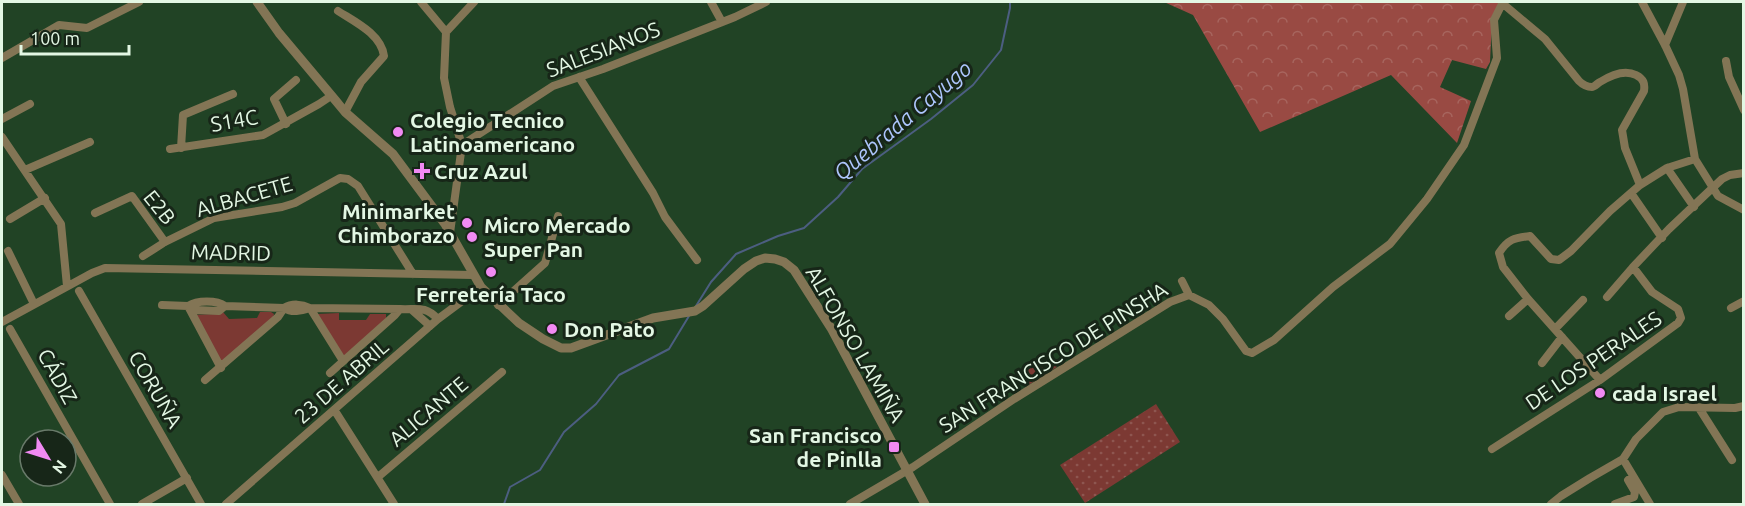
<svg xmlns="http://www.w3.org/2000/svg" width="1745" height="506" font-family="Ubuntu,sans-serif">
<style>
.grass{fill:url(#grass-dots)}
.forest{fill:url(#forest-crowns)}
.park{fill:#7c3933}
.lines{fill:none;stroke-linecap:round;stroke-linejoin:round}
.stream{stroke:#4c5e81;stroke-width:2}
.minor{stroke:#837555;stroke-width:8}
.tertiary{stroke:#837555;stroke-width:9}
.poi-dot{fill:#f18af3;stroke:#172618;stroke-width:2}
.labels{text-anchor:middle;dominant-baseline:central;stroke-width:6;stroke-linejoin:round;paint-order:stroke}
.street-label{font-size:21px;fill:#e3f7e4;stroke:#172618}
.poi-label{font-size:21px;font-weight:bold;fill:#e3f7e4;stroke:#172618;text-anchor:start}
.water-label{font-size:22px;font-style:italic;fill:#aec6fd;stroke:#172618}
</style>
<defs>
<pattern id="grass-dots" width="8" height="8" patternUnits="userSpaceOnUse" patternTransform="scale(1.5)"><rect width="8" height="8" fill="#7c3933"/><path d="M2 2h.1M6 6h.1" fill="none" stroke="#8e5650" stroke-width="1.8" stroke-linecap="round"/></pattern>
<pattern id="forest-crowns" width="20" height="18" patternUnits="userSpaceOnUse" patternTransform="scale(1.5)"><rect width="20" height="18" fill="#994a43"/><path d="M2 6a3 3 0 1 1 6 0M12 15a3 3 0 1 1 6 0" fill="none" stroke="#a7655e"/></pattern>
</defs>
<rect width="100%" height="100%" fill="#214325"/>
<path class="grass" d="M 1156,404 L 1180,442 L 1085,503 L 1060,465 Z"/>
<path class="forest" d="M 1164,2 L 1500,2 L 1492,19 L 1490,62 L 1486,69 L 1452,60 L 1440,87 L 1471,101 L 1457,143 L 1391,75 L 1260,132 L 1193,15 Z"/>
<path class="park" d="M 223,312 L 229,319 L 257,318 L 260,312 L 271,312 L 274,314 L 273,318 L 220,365 L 190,315 L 217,314 Z
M 339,313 L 339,320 L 366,320 L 370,314 L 386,314 L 386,320 L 344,356 L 317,314 Z
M 1049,355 L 1057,367 L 1027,386 L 1020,375 Z"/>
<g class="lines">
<path class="stream" d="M 696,306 L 711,282 L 736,254 L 778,236 L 804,228 L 838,197 L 862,169 L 931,119 L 973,85 L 1001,50 L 1010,8 L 1010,2
M 504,504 L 510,487 L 540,470 L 564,432 L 596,404 L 619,375 L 669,349 L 689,316"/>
<path class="minor" d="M 421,2 L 446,32 L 444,78 L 450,107 L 462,145 L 450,233
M 711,2 L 722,22
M 1642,2 L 1665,45 L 1679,75 L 1683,89 L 1695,159 L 1718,196 L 1744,210
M 1502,3 L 1545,39 L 1579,81 C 1582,84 1587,87 1592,87 C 1594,87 1598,83 1600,82 C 1611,75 1624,69 1636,75 C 1644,79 1645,84 1644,91 L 1622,130 L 1625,148 L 1640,185
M 338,11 C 355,22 381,34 384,56 L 361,82 L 345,112
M 446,32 L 474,2
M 1665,45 L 1683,2
M 2,58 L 59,25 L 87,28 L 139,2
M 1726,61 L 1729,77 L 1744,110
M 579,77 L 653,193 L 665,217 L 697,260
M 2,119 L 30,104
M 286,124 L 274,99 L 296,80
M 2,137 L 61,224 L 67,286
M 462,145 L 553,86 L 603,69 L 735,17 L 766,2
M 181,148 L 183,115 L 233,94
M 170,149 L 263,135 L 319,104 L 331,96
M 1667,168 L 1694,207
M 25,170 L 90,142
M 1631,193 L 1662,238
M 95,213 L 132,196 L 165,242
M 10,219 L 45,198
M 8,251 L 34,304
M 143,256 L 165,242 L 214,218 L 282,207 L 295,203 L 340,178 L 348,179 L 358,186 L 413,274
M 1182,281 L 1189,295
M 79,291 L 201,504
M 1607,297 L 1633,267 L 1669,229 L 1722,179 L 1730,175 L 1744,173
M 162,305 L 188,306 L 195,310 L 219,311 L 225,306
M 498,305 L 545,263 L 558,216
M 188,306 C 197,300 217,300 225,306 L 284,308 C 292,303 302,304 310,308 L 343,361
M 188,306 L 221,368
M 284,308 C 292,313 301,311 310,308 L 400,309
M 1731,308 L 1744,301
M 412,310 L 430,326
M 1509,316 L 1528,299
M 2,322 L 92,273 L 105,268 L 473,275
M 10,329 L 110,504
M 1555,329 L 1583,300
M 1542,363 L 1562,337
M 330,373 L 395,315 L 400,309 C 417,310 424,305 438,319
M 205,380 L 278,317 L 284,308
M 1600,380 L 1528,299 L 1503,267 L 1499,253 C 1508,239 1514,238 1530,236 L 1551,259 L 1559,260 L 1571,251 L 1610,211 L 1640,185 L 1667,168 L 1695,159
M 1699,408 L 1732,460
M 335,411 L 394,504
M 1492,449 L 1600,380 L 1678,323 L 1681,318 L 1678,309 L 1652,292 L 1633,267
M 1623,459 L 1650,504
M 2,475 L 19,504
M 378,477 L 502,372
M 142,504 L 187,478
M 226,504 L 438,319 L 481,287
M 850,504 L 913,467 L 1014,399 L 1170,302 L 1189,295 L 1209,305 L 1223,319 L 1246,351 L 1252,353 L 1274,340 L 1333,287 L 1390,244 L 1427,199 L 1464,145 L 1497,58 L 1494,20 L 1503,2
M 1551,504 L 1561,496 L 1590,478 L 1623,459 L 1636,439 L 1663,412 L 1679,407 L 1735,408 L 1744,406
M 1615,504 L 1634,497 L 1635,492 L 1628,480 L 1633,476"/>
<path class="tertiary" d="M 257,2 L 279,33 L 336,101 L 345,112 L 393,154 L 445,224 L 481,287 L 519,323 L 543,339 L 561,348 L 571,348 L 653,318 L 695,311 L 703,306 L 744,269 L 756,261 L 765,258 L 775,259 L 784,262 L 794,270 L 831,328 L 925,504"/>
</g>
<g class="poi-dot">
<circle cx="398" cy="132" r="6"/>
<path d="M419 162h6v6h6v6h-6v6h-6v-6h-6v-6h6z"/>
<circle cx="467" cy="223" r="6"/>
<circle cx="472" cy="237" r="6"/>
<circle cx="491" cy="272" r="6"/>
<circle cx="552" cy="329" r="6"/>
<circle cx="1600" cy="393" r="6"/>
<rect x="888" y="441" width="12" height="12" rx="3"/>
</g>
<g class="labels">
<g class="street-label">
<text transform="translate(603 49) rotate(-21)">SALESIANOS</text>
<text transform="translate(234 120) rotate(-10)">S14C</text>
<text transform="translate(244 196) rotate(-16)">ALBACETE</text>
<text transform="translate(160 207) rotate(51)">E2B</text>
<text transform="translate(231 252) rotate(1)">MADRID</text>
<text transform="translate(856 344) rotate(60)">ALFONSO LAMIÑA</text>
<text transform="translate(1053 357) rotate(-32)">SAN FRANCISCO DE PINSHA</text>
<text transform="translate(1593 360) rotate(-34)">DE LOS PERALES</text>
<text transform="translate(58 376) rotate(61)">CÁDIZ</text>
<text transform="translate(341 381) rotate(-41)">23 DE ABRIL</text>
<text transform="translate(156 389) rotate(60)">CORUÑA</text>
<text transform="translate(428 411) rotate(-40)">ALICANTE</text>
</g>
<g class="poi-label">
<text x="410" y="120">Colegio Tecnico<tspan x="410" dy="24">Latinoamericano</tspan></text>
<text x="434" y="171">Cruz Azul</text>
<text x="455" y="211" text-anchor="end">Minimarket<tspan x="455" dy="24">Chimborazo</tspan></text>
<text x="484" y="225">Micro Mercado<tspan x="484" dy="24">Super Pan</tspan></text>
<text x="491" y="294" text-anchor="middle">Ferretería Taco</text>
<text x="564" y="329">Don Pato</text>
<text x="1612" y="393">cada Israel</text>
<text x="882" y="435" text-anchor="end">San Francisco<tspan x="882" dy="24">de Pinlla</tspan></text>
</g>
<g class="water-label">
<text transform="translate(902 120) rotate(-40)">Quebrada Cayugo</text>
</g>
</g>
<rect width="1745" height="506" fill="none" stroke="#e3f7e4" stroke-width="6"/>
<g transform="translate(48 458) rotate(128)"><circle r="28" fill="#172618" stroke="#697a6a" stroke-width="1.5"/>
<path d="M0-4.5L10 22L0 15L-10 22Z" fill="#f18af3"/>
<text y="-9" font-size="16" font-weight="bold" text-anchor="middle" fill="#e3f7e4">N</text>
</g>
<path d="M21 45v9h108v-9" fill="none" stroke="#e3f7e4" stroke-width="3"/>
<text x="30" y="45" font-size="18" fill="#e3f7e4" stroke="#172618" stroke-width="4.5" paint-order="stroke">100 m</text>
</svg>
